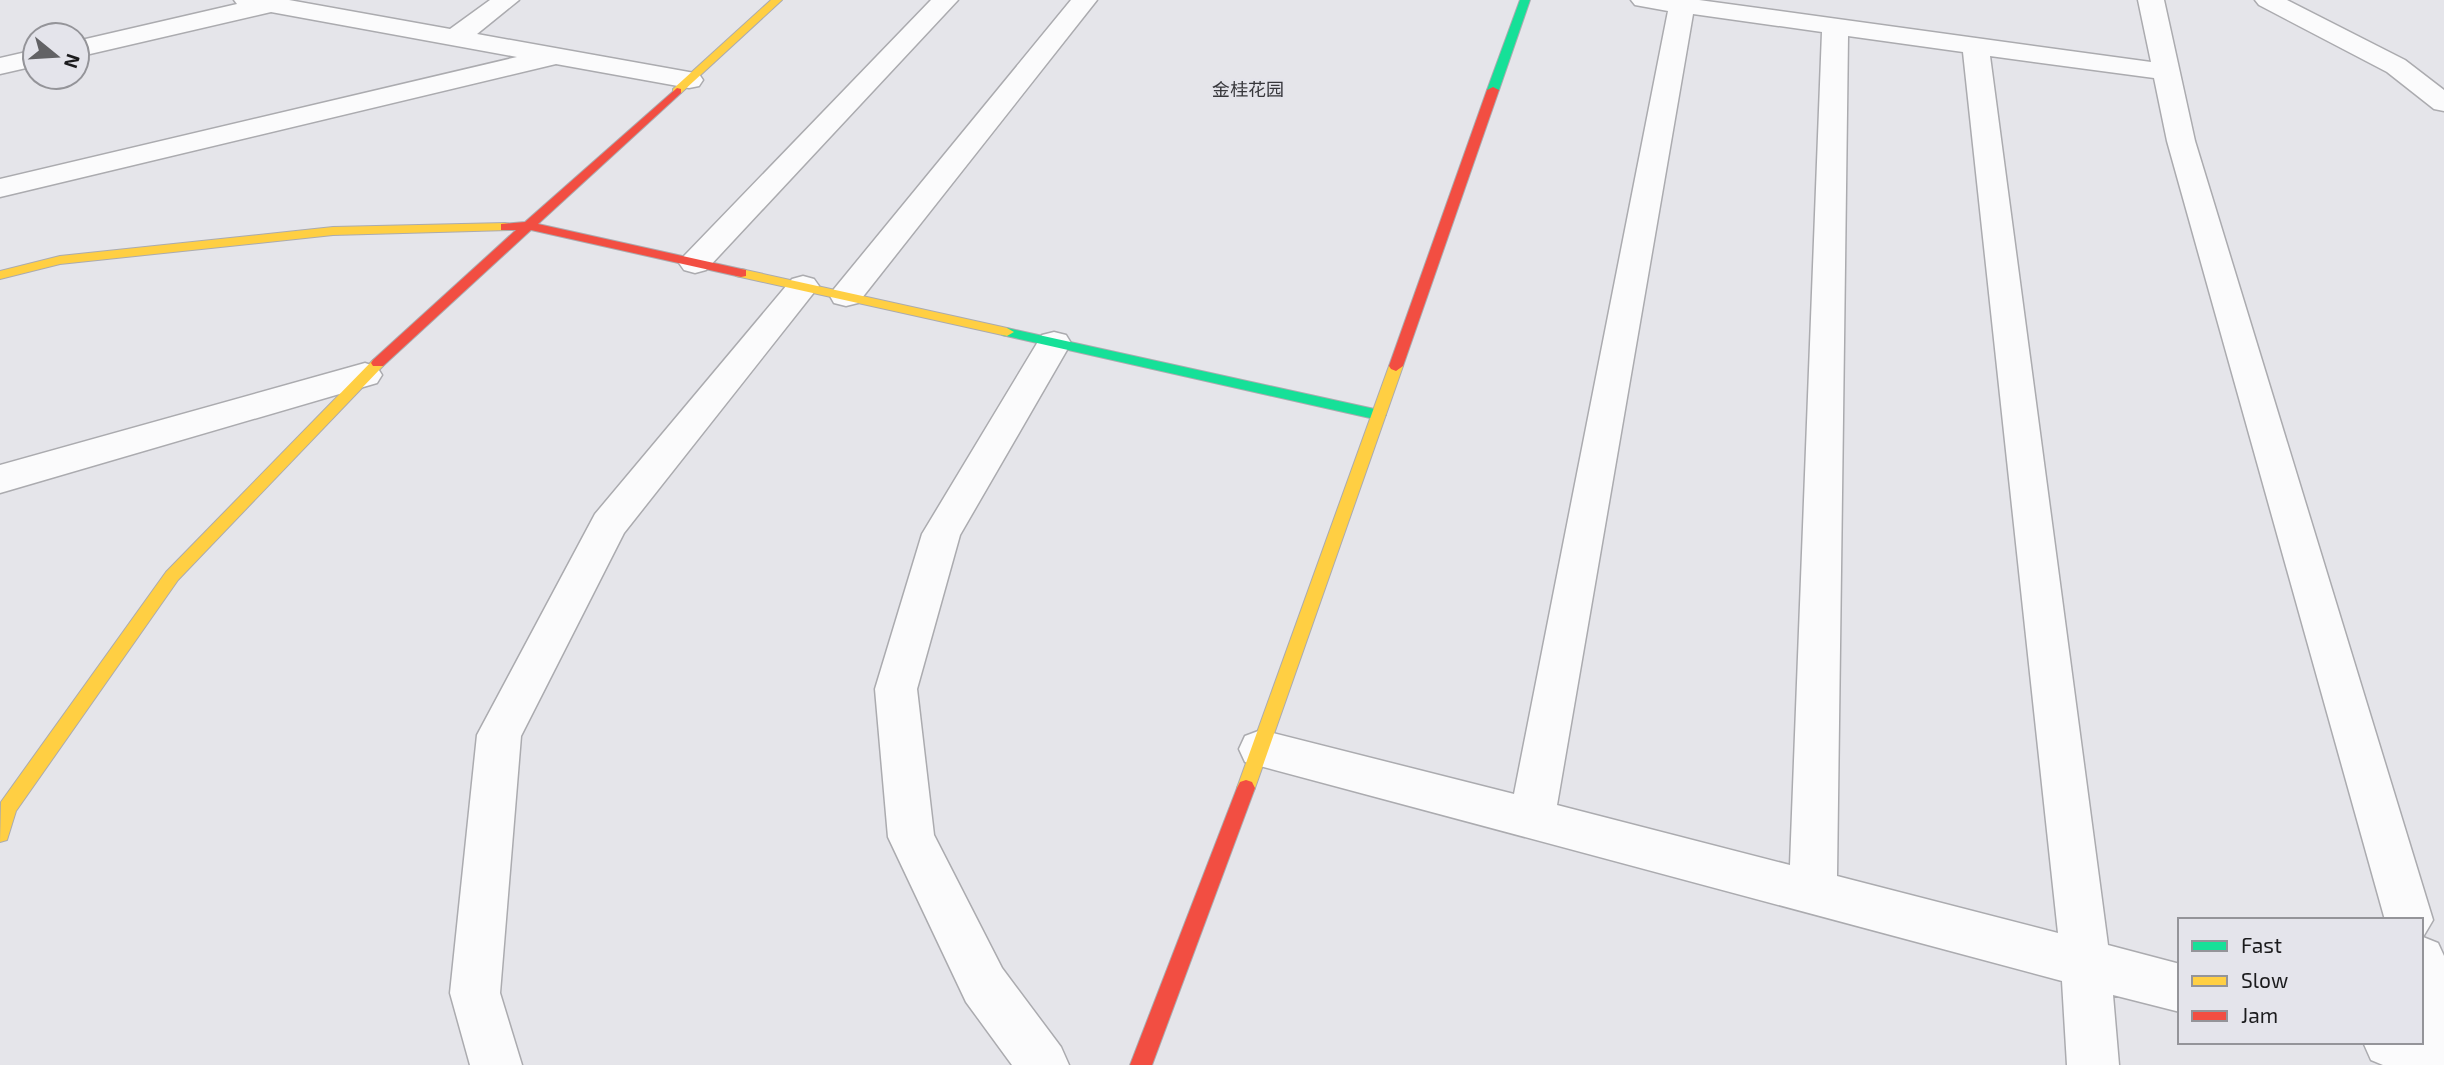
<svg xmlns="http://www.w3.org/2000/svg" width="2444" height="1065" font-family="'Exo 2','Noto Sans SC',sans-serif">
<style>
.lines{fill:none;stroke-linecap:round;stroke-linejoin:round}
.street-casing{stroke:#ababaf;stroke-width:3}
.fast-casing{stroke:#ababaf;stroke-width:2}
.slow-casing{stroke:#ababaf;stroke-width:2}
.jam-casing{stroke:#ababaf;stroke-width:2}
.street{fill:#fbfbfc;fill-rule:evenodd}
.fast{fill:#16e098;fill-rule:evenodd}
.slow{fill:#ffcf43;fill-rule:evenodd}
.jam{fill:#f24e42;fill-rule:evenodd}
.labels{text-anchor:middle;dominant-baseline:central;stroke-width:5;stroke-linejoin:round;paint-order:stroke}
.far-neighbourhood-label{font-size:18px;fill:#36363b;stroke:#e4e4eb}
</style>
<rect width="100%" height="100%" fill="#e5e5ea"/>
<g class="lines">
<defs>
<path id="street" d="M 234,0 L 289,0 L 450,29 L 490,0 L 519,0 L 477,34 L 689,72 L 699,74 L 703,80 L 699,86 L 689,88 L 556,64 L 0,197 L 0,179 L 517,57 L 271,12 L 77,57 L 77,41 L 237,4 Z
M 931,0 L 958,0 L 706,270 L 695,273 L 684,270 L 679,263 L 684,256 Z
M 1071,0 L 1097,0 L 858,303 L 846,306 L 834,303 L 830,296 L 834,289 Z
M 1631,0 L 1699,0 L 2151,62 L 2138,0 L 2164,0 L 2195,141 L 2433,920 L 2423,937 L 2438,943 L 2444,956 L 2444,1065 L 2383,1065 L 2371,1060 L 2363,1042 L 2421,1042 L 2421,920 L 2385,920 L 2167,141 L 2154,78 L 1990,56 L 2108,945 L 2180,964 L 2180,1012 L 2113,995 L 2119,1065 L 2067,1065 L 2062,981 L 1245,762 L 1239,749 L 1245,736 L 1261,730 L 1514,794 L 1668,11 L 1635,5 ZM 1693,14 L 1822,32 L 1790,865 L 1557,805 ZM 1848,36 L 1963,52 L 2058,933 L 1837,876 Z
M 2255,0 L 2287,0 L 2405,60 L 2444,90 L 2444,111 L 2434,109 L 2387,72 L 2259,5 Z
M 35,50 L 35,66 L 0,74 L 0,58 Z
M 803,276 L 814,279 L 819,286 L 624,533 L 521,736 L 500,993 L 522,1065 L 470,1065 L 450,993 L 477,735 L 595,514 L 792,279 Z
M 1054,332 L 1066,335 L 1071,343 L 960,535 L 917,689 L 934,835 L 1002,968 L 1061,1047 L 1069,1065 L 1012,1065 L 966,1002 L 888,837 L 875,689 L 922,534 L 1042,335 Z
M 365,363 L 377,367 L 382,375 L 377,383 L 0,493 L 0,465 Z"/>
<path id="fast" d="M 1520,0 L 1530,0 L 1499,90 L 1489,92 L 1487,90 Z
M 1007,328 L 1379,410 L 1386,415 L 1379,420 L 1002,335 L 1000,332 Z"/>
<path id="slow" d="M 771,0 L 782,0 L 681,93 L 673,93 L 673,89 Z
M 505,223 L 509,224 L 509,230 L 333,235 L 60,264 L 0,279 L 0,271 L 60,256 L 333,227 Z
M 741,269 L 1007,328 L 1014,332 L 1007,336 L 736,276 L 736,270 Z
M 378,358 L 385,363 L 383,366 L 178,580 L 16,811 L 7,840 L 0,842 L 1,802 L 166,572 L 373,360 Z
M 1396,361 L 1403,366 L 1255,788 L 1252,794 L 1246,796 L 1240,794 L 1237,788 L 1389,366 Z"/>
<path id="jam" d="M 1493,87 L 1499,90 L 1403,366 L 1396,371 L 1391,369 L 1389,366 L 1487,90 Z
M 677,88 L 681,89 L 681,93 L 538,224 L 741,269 L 746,270 L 746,276 L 741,277 L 531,230 L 383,366 L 373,366 L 371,363 L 373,360 L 516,230 L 501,230 L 501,224 L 525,222 Z
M 1246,780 L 1252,782 L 1255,788 L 1152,1065 L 1130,1065 L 1237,788 L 1240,782 Z"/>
</defs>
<use href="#street" class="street-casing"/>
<use href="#fast" class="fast-casing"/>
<use href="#slow" class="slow-casing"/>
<use href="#jam" class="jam-casing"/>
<use href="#street" class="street"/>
<use href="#fast" class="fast"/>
<use href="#slow" class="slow"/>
<use href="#jam" class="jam"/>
</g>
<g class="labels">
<g class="far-neighbourhood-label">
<text x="1248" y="89">金桂花园</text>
</g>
</g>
<rect x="2178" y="918" width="245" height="126" fill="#e4e4eb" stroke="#949499" stroke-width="2"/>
<rect x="2192" y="941" width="35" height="10" fill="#16e098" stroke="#949499" stroke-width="2"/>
<text x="2241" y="953" font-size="21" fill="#1b1b1d">Fast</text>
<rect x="2192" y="976" width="35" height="10" fill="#ffcf43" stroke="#949499" stroke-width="2"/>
<text x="2241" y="988" font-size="21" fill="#1b1b1d">Slow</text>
<rect x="2192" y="1011" width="35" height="10" fill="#f24e42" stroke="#949499" stroke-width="2"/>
<text x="2241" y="1023" font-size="21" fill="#1b1b1d">Jam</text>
<g transform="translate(56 56) rotate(108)"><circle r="33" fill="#e4e4eb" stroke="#949499" stroke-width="2"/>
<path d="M0-5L12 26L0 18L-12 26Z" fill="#626265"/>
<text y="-10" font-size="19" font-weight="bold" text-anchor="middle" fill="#1b1b1d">N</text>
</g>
</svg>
